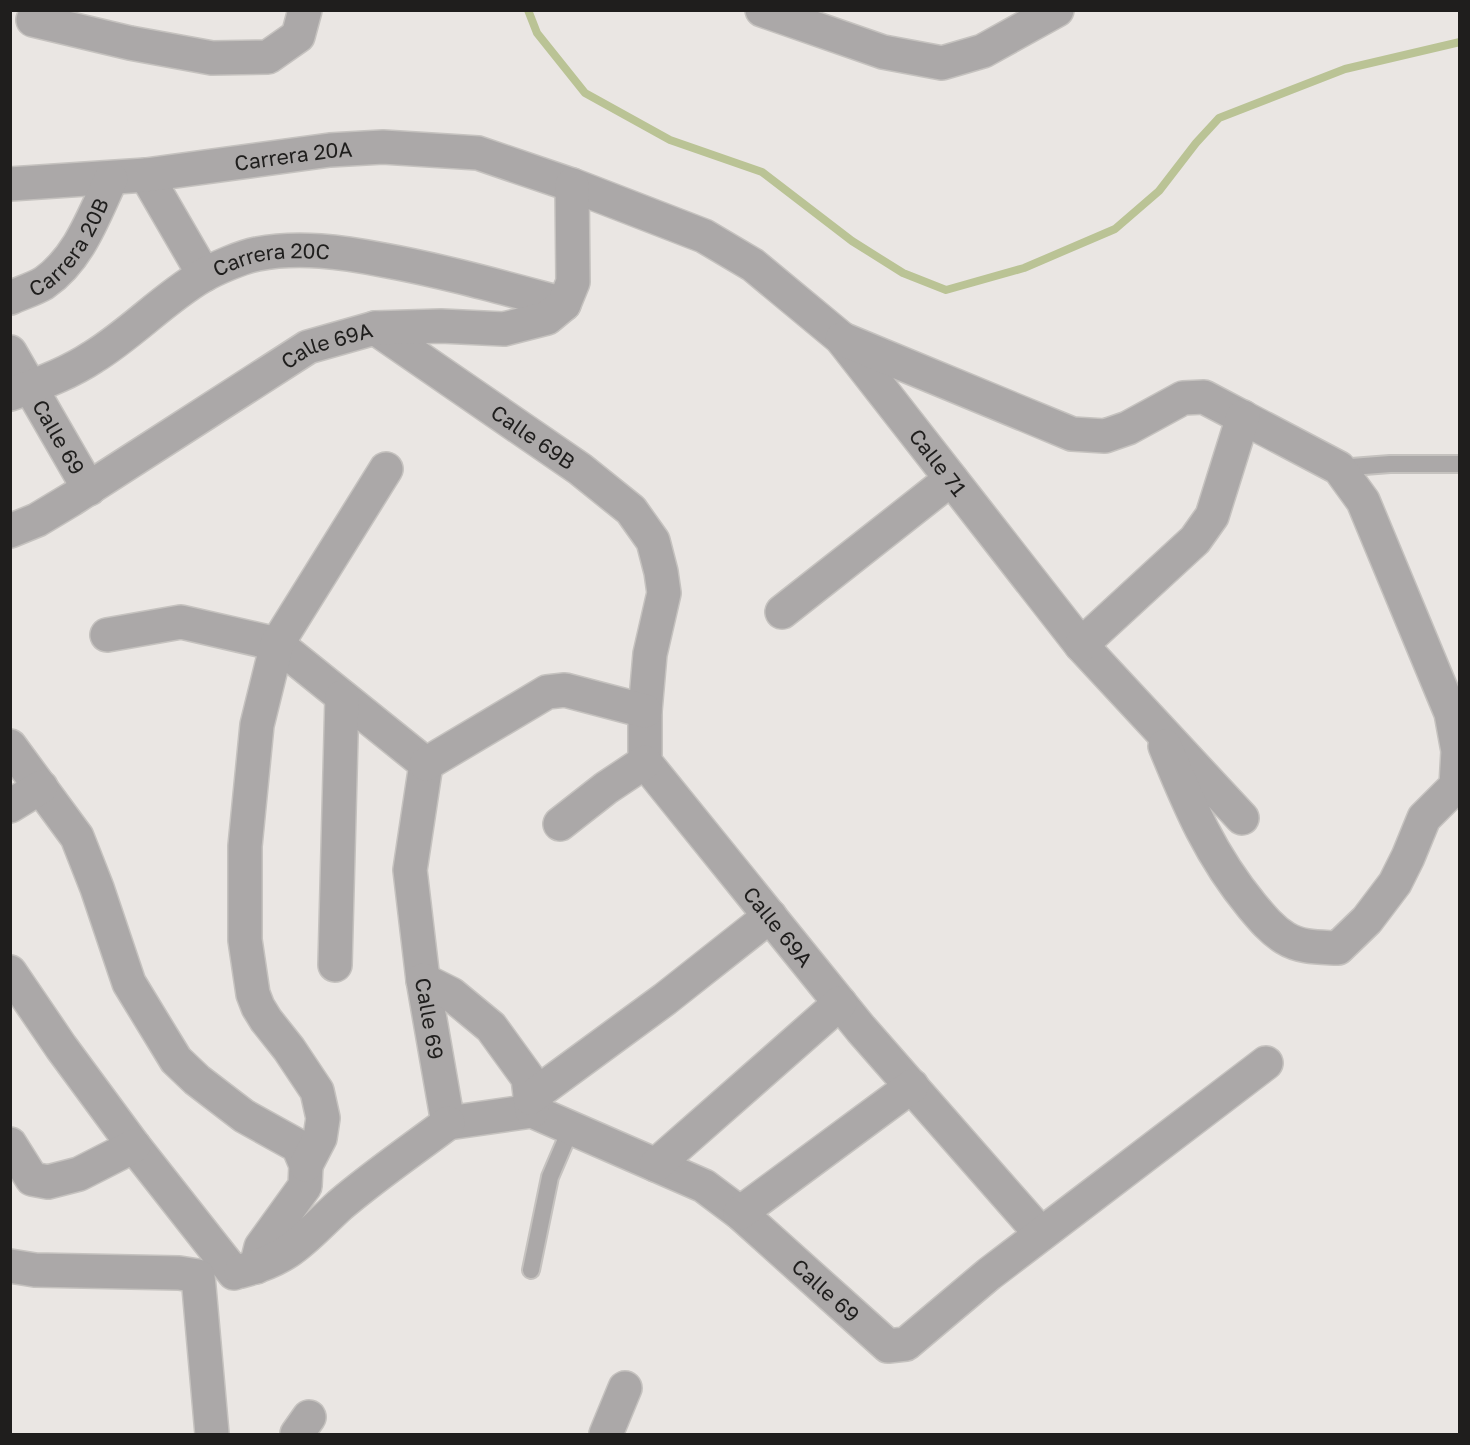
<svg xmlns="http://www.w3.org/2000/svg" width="1470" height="1445" font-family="'Golos Text',sans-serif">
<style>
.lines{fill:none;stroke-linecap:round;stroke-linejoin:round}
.stream{stroke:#bac395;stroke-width:8}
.lane-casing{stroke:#c5c2bf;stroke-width:20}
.street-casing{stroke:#c5c2bf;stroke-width:36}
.lane{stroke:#aba8a8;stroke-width:16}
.street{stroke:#aba8a8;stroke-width:33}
.labels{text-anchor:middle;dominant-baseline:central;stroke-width:6;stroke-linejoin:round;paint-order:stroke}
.street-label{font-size:21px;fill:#1f1e1d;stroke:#fff}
</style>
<rect width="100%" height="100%" fill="#eae6e3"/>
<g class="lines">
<path class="stream" d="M 528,10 L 537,33 L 585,93 L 670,140 L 762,172 L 852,241 L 903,273 L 946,290 L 1024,268 L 1115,229 L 1159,191 L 1196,143 L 1219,118 L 1345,69 L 1460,42"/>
<defs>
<path id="lane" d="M 1339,468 L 1390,464 L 1460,464
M 531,1270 L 550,1177 L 571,1128"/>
<g id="street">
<path d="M 762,10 L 883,52 L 942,63 L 983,51 L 1057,10"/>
<path d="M 33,20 L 130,43 L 212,58 L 268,57 L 298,36 L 305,10"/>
<path d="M 146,175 L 204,275"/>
<path id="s1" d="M 10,184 L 146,175 L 330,150 L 383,147 L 478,153 L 572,185 L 704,236 L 753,265 L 841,338 L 1081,645 L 1242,818"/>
<path id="s2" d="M 10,298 C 21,293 34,289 44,283 C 79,259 94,215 111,179"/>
<path id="s3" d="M 375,328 L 580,469 L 631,510 L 653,541 L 661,572 L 664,593 L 650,654 L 645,711 L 645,762 L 861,1029 L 1041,1234"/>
<path d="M 842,339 L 1072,434 L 1105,436 L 1128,428 L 1183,398 L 1204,397 L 1339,468 L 1363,501 L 1451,713 L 1458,751 L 1456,786 L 1424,818 L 1408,857 L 1395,883 L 1367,920 L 1338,948 C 1319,947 1301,948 1285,938 C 1272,930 1262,918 1252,906 C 1210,855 1190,807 1165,746"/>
<path id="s4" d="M 10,352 L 89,489"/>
<path id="s5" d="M 10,394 C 38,385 69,373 93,357 C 132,333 163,299 202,276 C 216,268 242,257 257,254 C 299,246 342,252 383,260 C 444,271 504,288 564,304"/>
<path id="s6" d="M 10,531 L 37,520 L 72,499 L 308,347 L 375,328 L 441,326 L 504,329 L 547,318 L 564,304 L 573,282 L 572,185"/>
<path d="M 782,612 L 951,479"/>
<path id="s7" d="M 107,635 L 181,622 L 277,644 L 426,764 L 410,870 L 423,980 L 448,1123 L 532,1111 L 704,1186 L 740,1213 L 888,1346 L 906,1344 L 989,1274 L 1266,1063"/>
<path d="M 1081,645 L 1195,540 L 1212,516 L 1243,417"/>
<path d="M 10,746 L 77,837 L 97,888 L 129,983 L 176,1060 L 197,1080 L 244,1116 L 298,1146 L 306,1165 L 305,1186 L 261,1247 L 256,1267"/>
<path d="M 426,764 L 547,692 L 565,690 L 645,711"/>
<path d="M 10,806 L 41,787"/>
<path d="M 560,824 L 606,788 L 645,762"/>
<path d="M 335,965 L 342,697"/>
<path d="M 10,972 L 61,1047 L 134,1146 L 234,1273"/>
<path d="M 423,980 L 451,994 L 491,1027 L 528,1078 L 532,1111"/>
<path d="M 530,1098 L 665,999 L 770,916"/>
<path d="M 10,1144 L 32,1179 L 48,1182 L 79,1174 L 134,1146"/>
<path d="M 306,1165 L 320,1138 L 323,1118 L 317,1091 L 289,1049 L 266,1020 L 258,1007 L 253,994 L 245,940 L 245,846 L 257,725 L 277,644 L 386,469"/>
<path d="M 656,1165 L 840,1003"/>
<path d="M 740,1213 L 912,1086"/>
<path d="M 10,1266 L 35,1270 L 179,1273 L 198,1276 L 212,1434"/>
<path d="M 241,1271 C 292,1258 304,1238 340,1205 C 374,1176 412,1150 448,1123"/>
<path d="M 297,1434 L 309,1417"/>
<path d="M 606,1434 L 625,1388"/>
</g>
</defs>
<use href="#lane" class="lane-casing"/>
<use href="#street" class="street-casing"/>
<use href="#lane" class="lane"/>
<use href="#street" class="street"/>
</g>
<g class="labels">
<g class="street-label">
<text stroke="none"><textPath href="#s1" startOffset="285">Carrera 20A</textPath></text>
<text stroke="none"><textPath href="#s2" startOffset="81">Carrera 20B</textPath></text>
<text stroke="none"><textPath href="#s5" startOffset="300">Carrera 20C</textPath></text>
<text stroke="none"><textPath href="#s6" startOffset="369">Calle 69A</textPath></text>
<text stroke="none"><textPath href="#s4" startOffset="98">Calle 69</textPath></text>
<text stroke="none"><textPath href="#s3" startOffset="192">Calle 69B</textPath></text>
<text stroke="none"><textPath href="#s1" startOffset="1040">Calle 71</textPath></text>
<text stroke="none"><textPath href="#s3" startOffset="788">Calle 69A</textPath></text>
<text stroke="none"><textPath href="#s7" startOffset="622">Calle 69</textPath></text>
<text stroke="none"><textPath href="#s7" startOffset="1161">Calle 69</textPath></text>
</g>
</g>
<rect width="1470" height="1445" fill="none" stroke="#1f1e1d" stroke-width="24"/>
</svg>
